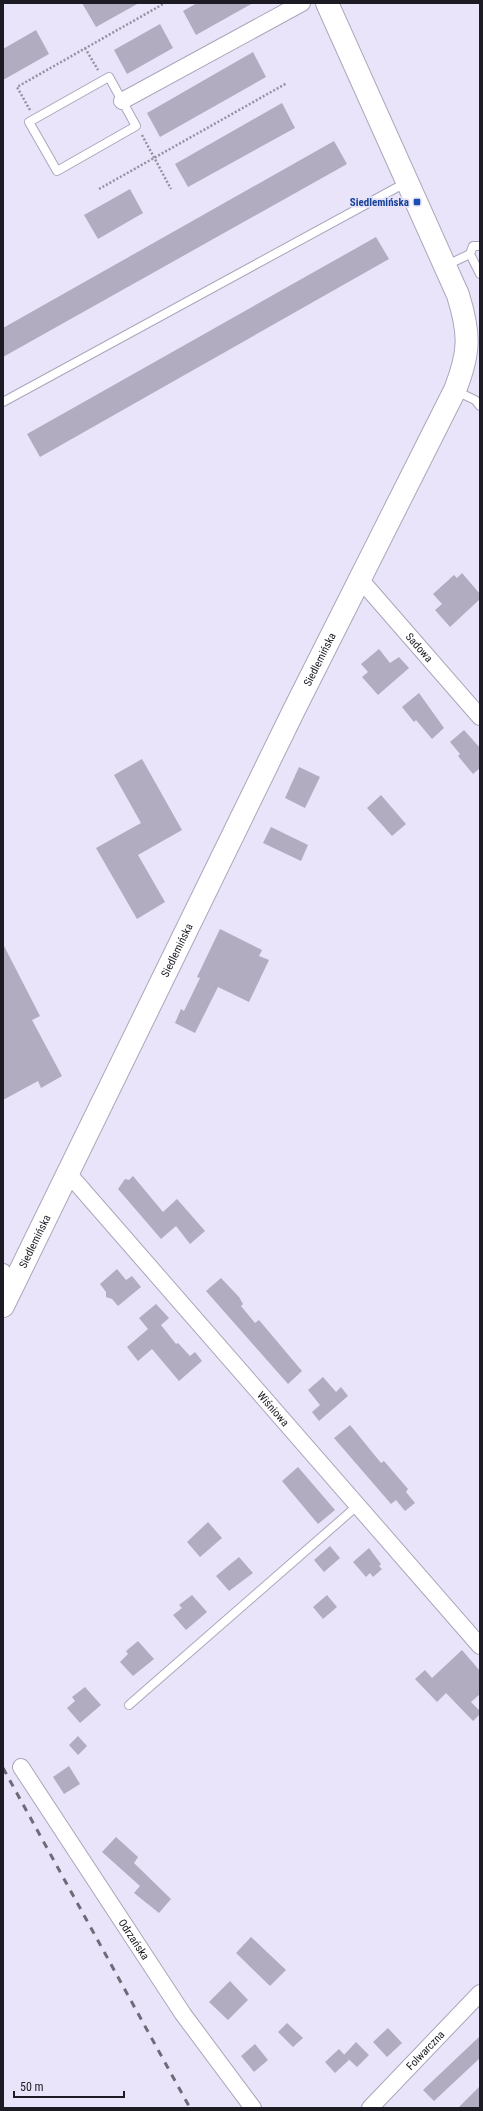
<svg xmlns="http://www.w3.org/2000/svg" width="483" height="2111" font-family="'Roboto Condensed',sans-serif">
<style>
.building{fill:#b1acc0}
.lines{fill:none;stroke-linecap:round;stroke-linejoin:round}
.lane-casing{stroke:#aba6ba;stroke-width:10}
.street-casing{stroke:#aba6ba;stroke-width:18}
.secondary-casing{stroke:#aba6ba;stroke-width:24}
.path{stroke:#9491a0;stroke-width:2.5;stroke-dasharray:2 2;stroke-linecap:butt}
.lane{stroke:#fff;stroke-width:8}
.street{stroke:#fff;stroke-width:16}
.secondary{stroke:#fff;stroke-width:22}
.rail{stroke:#6e6b78;stroke-width:3;stroke-dasharray:7 7;stroke-linecap:butt}
.transit-dot{fill:#1a4fb4;stroke:#e9e4f9;stroke-width:1.5}
.labels{text-anchor:middle;dominant-baseline:central;stroke-width:3.5;stroke-linejoin:round;paint-order:stroke}
.transit-label{font-size:11px;font-weight:bold;fill:#164399;stroke:#e9e4f9;text-anchor:end}
.street-label{font-size:11px;fill:#1c1a22;stroke:#e9e4f9}
</style>
<rect width="100%" height="100%" fill="#e9e4f9"/>
<path class="building" d="M 82,3 L 139,3 L 96,27 Z
M 197,3 L 253,3 L 196,35 L 183,11 Z
M 160,24 L 173,48 L 127,74 L 114,50 Z
M 36,30 L 49,54 L 3,80 L 3,49 Z
M 253,52 L 266,77 L 160,137 L 147,113 Z
M 282,103 L 295,128 L 188,187 L 175,164 Z
M 334,141 L 347,164 L 3,357 L 3,328 Z
M 130,189 L 143,213 L 98,239 L 84,215 Z
M 376,237 L 389,259 L 40,457 L 27,434 Z
M 462,573 L 480,594 L 480,599 L 450,627 L 435,610 L 442,604 L 433,594 L 454,575 L 457,578 Z
M 379,649 L 390,663 L 399,657 L 409,668 L 378,695 L 362,677 L 368,672 L 361,664 Z
M 419,693 L 444,728 L 432,739 L 416,720 L 414,722 L 402,707 Z
M 464,730 L 480,748 L 480,768 L 473,774 L 458,756 L 460,754 L 450,742 Z
M 142,759 L 182,830 L 138,855 L 165,902 L 137,919 L 96,848 L 141,823 L 114,775 Z
M 299,767 L 320,777 L 305,808 L 285,798 Z
M 381,795 L 406,824 L 392,836 L 367,808 Z
M 271,827 L 308,845 L 301,861 L 263,843 Z
M 220,929 L 262,950 L 259,956 L 269,960 L 249,1002 L 218,987 L 195,1033 L 175,1023 L 181,1009 L 184,1011 L 200,978 L 197,977 Z
M 3,944 L 40,1016 L 32,1020 L 62,1076 L 41,1088 L 38,1081 L 3,1100 Z
M 133,1176 L 163,1212 L 177,1199 L 205,1231 L 190,1244 L 176,1226 L 161,1239 L 118,1189 L 125,1179 L 129,1180 Z
M 117,1269 L 126,1280 L 132,1276 L 141,1287 L 118,1306 L 112,1299 L 106,1297 L 106,1292 L 100,1284 Z
M 221,1278 L 239,1297 L 243,1304 L 241,1306 L 255,1323 L 259,1320 L 302,1371 L 288,1384 L 206,1291 Z
M 156,1304 L 169,1318 L 161,1325 L 176,1344 L 178,1343 L 190,1356 L 195,1352 L 202,1361 L 179,1381 L 152,1349 L 138,1361 L 127,1347 L 148,1329 L 139,1318 Z
M 323,1377 L 336,1392 L 341,1387 L 348,1396 L 319,1421 L 312,1412 L 320,1405 L 308,1390 Z
M 350,1425 L 381,1463 L 384,1461 L 408,1489 L 406,1492 L 415,1503 L 405,1511 L 396,1500 L 391,1504 L 334,1438 Z
M 298,1467 L 335,1510 L 318,1524 L 282,1481 Z
M 208,1522 L 222,1538 L 200,1557 L 187,1542 Z
M 330,1546 L 340,1558 L 324,1572 L 314,1560 Z
M 369,1548 L 381,1564 L 379,1566 L 382,1569 L 373,1577 L 370,1573 L 366,1577 L 353,1562 Z
M 239,1557 L 253,1573 L 229,1591 L 216,1576 Z
M 192,1595 L 207,1612 L 186,1630 L 173,1615 L 182,1608 L 179,1605 Z
M 327,1595 L 337,1607 L 323,1619 L 313,1607 Z
M 138,1641 L 154,1659 L 133,1676 L 120,1662 L 128,1654 L 126,1651 Z
M 462,1650 L 480,1671 L 480,1694 L 471,1702 L 480,1711 L 480,1714 L 473,1721 L 446,1693 L 437,1702 L 415,1679 L 425,1670 L 432,1678 Z
M 85,1687 L 101,1705 L 80,1723 L 67,1708 L 75,1701 L 72,1697 Z
M 78,1736 L 87,1746 L 78,1755 L 69,1745 Z
M 69,1766 L 80,1784 L 64,1794 L 53,1777 Z
M 116,1837 L 138,1857 L 134,1863 L 171,1899 L 159,1913 L 134,1893 L 140,1886 L 102,1852 Z
M 251,1937 L 286,1970 L 270,1986 L 236,1953 Z
M 230,1981 L 248,2000 L 228,2020 L 209,2002 Z
M 287,2023 L 303,2038 L 293,2047 L 278,2032 Z
M 388,2028 L 402,2043 L 387,2057 L 373,2042 Z
M 480,2036 L 480,2058 L 434,2101 L 423,2090 Z
M 356,2042 L 369,2055 L 357,2067 L 344,2055 Z
M 255,2044 L 268,2060 L 254,2072 L 241,2056 Z
M 339,2049 L 349,2060 L 335,2073 L 325,2062 Z
M 480,2086 L 480,2108 L 458,2108 Z"/>
<g class="lines">
<defs>
<path id="lane" d="M 109,77 L 136,126 L 57,171 L 29,122 Z
M 470,254 L 480,274
M 445,266 L 470,254 L 473,246 L 480,246
M 456,391 L 475,400 L 480,406
M 3,402 L 407,182
M 129,1705 L 357,1506"/>
<g id="street">
<path d="M 122,101 L 302,3"/>
<path id="s1" d="M 359,578 L 480,717"/>
<path id="s2" d="M 67,1172 L 480,1646"/>
<path d="M 3,1272 L 12,1288"/>
<path id="s3" d="M 21,1767 L 183,2014 L 253,2108"/>
<path id="s4" d="M 370,2108 L 480,1993"/>
</g>
<g id="secondary">
<path id="s5" d="M 3,1306 L 294,710 L 455,390 C 470,352 470,334 458,295 L 327,3"/>
</g>
</defs>
<use href="#lane" class="lane-casing"/>
<use href="#street" class="street-casing"/>
<use href="#secondary" class="secondary-casing"/>
<path class="path" d="M 85,48 L 98,70
M 30,110 L 17,87 L 165,3
M 142,135 L 171,189
M 99,189 L 287,83"/>
<use href="#lane" class="lane"/>
<use href="#street" class="street"/>
<use href="#secondary" class="secondary"/>
<path class="rail" d="M 3,1768 L 190,2108"/>
</g>
<rect class="transit-dot" x="413" y="198" width="8" height="8" rx="2"/>
<g class="labels">
<g class="transit-label">
<text x="409" y="202">Siedlemińska</text>
</g>
<g class="street-label">
<text stroke="none"><textPath href="#s1" startOffset="92">Sadowa</textPath></text>
<text stroke="none"><textPath href="#s5" startOffset="720">Siedlemińska</textPath></text>
<text stroke="none"><textPath href="#s5" startOffset="396">Siedlemińska</textPath></text>
<text stroke="none"><textPath href="#s5" startOffset="72">Siedlemińska</textPath></text>
<text stroke="none"><textPath href="#s2" startOffset="314">Wiśniowa</textPath></text>
<text stroke="none"><textPath href="#s3" startOffset="206">Odrzańska</textPath></text>
<text stroke="none"><textPath href="#s4" startOffset="80">Folwarczna</textPath></text>
</g>
</g>
<rect width="483" height="2111" fill="none" stroke="#1c1a22" stroke-width="8"/>
<path d="M14 2091v6h110v-6" fill="none" stroke="#1c1a22" stroke-width="2"/>
<text x="20" y="2091" font-size="12" fill="#1c1a22" stroke="#e9e4f9" stroke-width="3" paint-order="stroke">50 m</text>
</svg>
